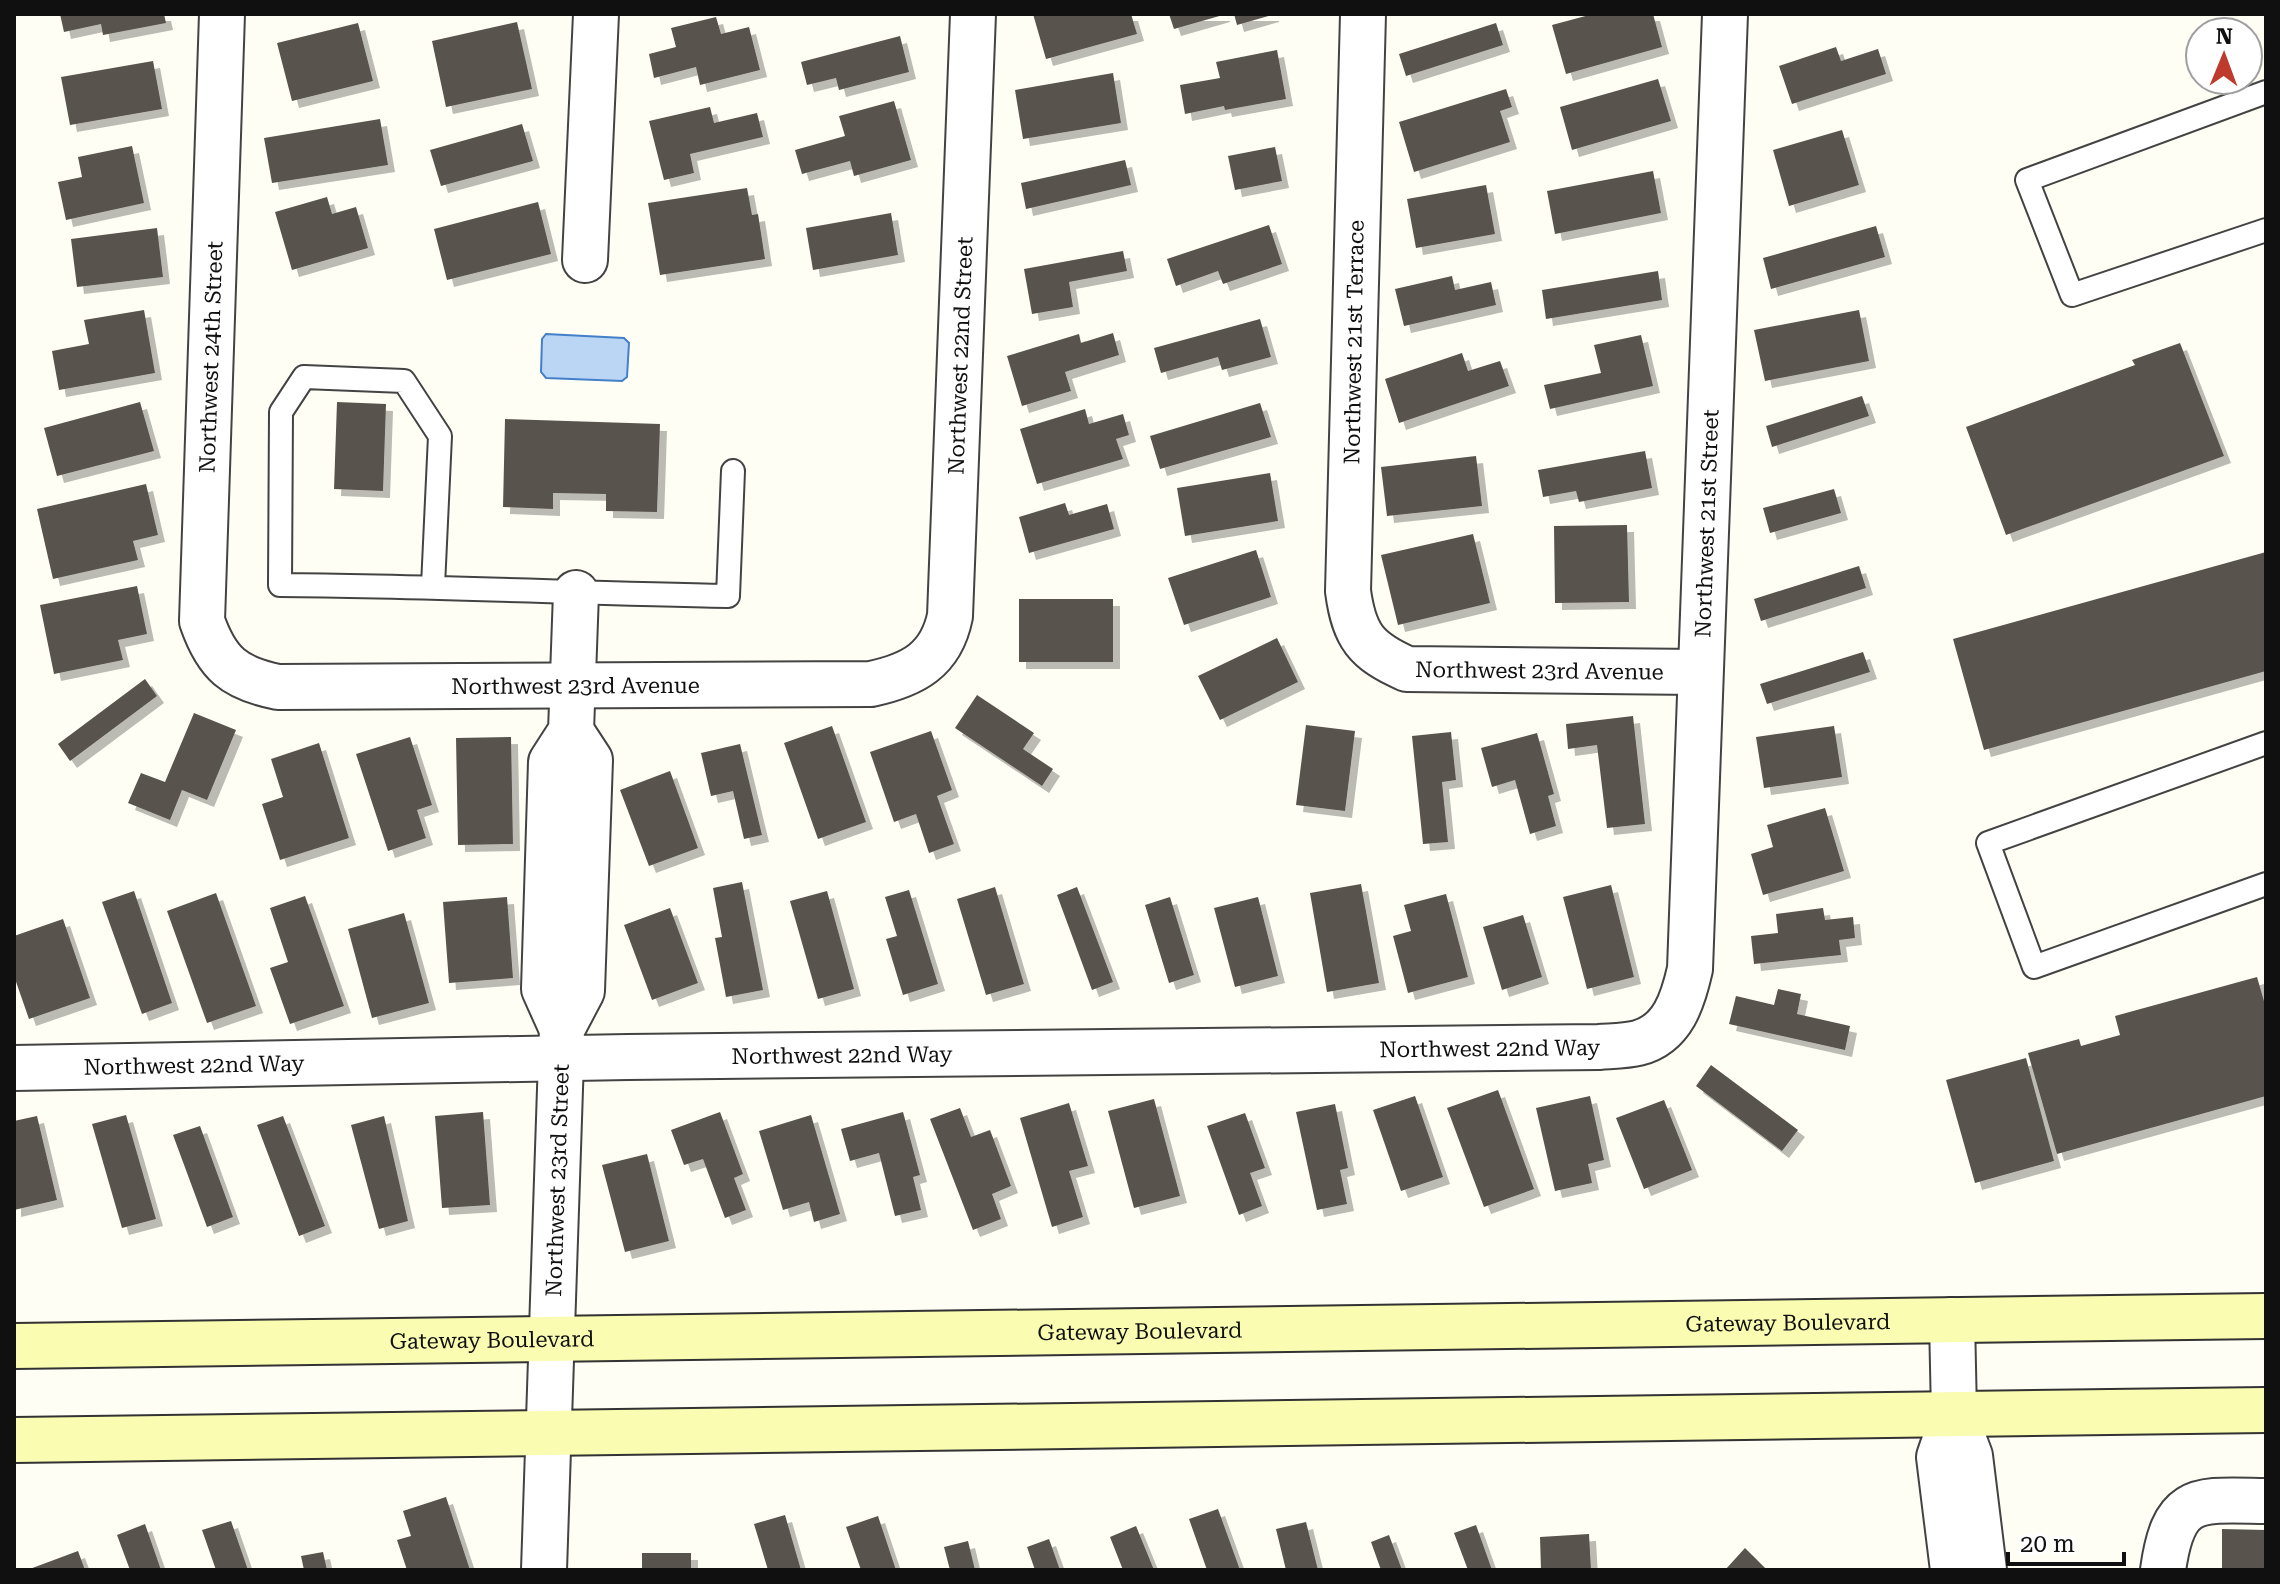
<svg xmlns="http://www.w3.org/2000/svg" width="2280" height="1584" font-family="'Roboto Serif',serif">
<style>
.water{fill:#bad6f4;stroke:#4380c9;stroke-width:2}
.building{fill:#59534d;filter:url(#shadow)}
.lines{fill:none;stroke-linecap:round;stroke-linejoin:round}
.lane-casing{stroke:#434343;stroke-width:26}
.street-casing{stroke:#434343;stroke-width:48}
.secondary-casing{stroke:#323232;stroke-width:48}
.lane{stroke:#fff;stroke-width:22}
.street{stroke:#fff;stroke-width:44}
.secondary{stroke:#f9fcb1;stroke-width:44}
.labels{text-anchor:middle;dominant-baseline:central;stroke-width:8;stroke-linejoin:round;paint-order:stroke}
.street-label{font-size:22px;fill:#101010;stroke:#fff}
</style>
<defs>
<filter id="shadow"><feDropShadow dx="7" dy="7" stdDeviation="0" flood-color="#0004"/></filter>
</defs>
<rect width="100%" height="100%" fill="#fffef4"/>
<path class="water" d="M 546,334 L 624,338 L 629,343 L 627,377 L 622,381 L 546,378 L 541,372 L 542,339 Z"/>
<path class="building" d="M 60,14 L 164,14 L 166,23 L 103,35 L 101,24 L 64,32 Z
M 1033,14 L 1131,14 L 1137,34 L 1046,59 Z
M 1169,14 L 1223,14 L 1223,15 L 1174,29 Z
M 1234,14 L 1272,14 L 1272,15 L 1237,25 Z
M 1593,14 L 1653,14 L 1662,47 L 1566,74 L 1552,25 Z
M 716,17 L 721,34 L 749,27 L 760,70 L 700,85 L 696,67 L 654,78 L 649,54 L 676,47 L 671,28 Z
M 517,22 L 532,89 L 446,107 L 432,41 Z
M 358,23 L 373,81 L 292,101 L 277,43 Z
M 1496,23 L 1503,45 L 1406,76 L 1399,54 Z
M 900,36 L 909,72 L 839,90 L 836,78 L 807,85 L 801,62 Z
M 1836,47 L 1841,61 L 1878,49 L 1886,74 L 1792,104 L 1779,66 Z
M 1277,50 L 1286,99 L 1225,110 L 1224,106 L 1185,114 L 1180,85 L 1220,78 L 1216,62 Z
M 153,61 L 162,109 L 70,125 L 61,77 Z
M 1113,73 L 1121,123 L 1023,139 L 1015,90 Z
M 1658,79 L 1671,121 L 1572,150 L 1560,107 Z
M 1506,89 L 1512,107 L 1500,111 L 1510,142 L 1414,172 L 1399,122 Z
M 894,101 L 911,160 L 854,176 L 850,161 L 802,174 L 795,150 L 845,136 L 839,116 Z
M 710,107 L 714,123 L 757,113 L 763,137 L 690,154 L 694,173 L 664,180 L 649,121 Z
M 380,119 L 388,165 L 272,183 L 264,138 Z
M 522,124 L 533,161 L 441,186 L 430,150 Z
M 1842,130 L 1859,185 L 1789,206 L 1773,150 Z
M 132,146 L 144,203 L 66,220 L 58,182 L 82,177 L 78,157 Z
M 1275,147 L 1282,181 L 1235,190 L 1228,156 Z
M 1125,160 L 1131,185 L 1026,209 L 1021,183 Z
M 1653,171 L 1661,213 L 1555,234 L 1547,191 Z
M 1486,185 L 1495,234 L 1416,248 L 1407,199 Z
M 747,188 L 752,215 L 758,214 L 765,259 L 660,275 L 648,203 Z
M 327,197 L 332,214 L 356,207 L 368,248 L 292,270 L 275,212 Z
M 538,202 L 551,254 L 447,280 L 434,229 Z
M 891,213 L 898,255 L 813,270 L 806,228 Z
M 1269,225 L 1282,264 L 1223,284 L 1218,271 L 1176,286 L 1167,259 Z
M 1876,226 L 1885,257 L 1771,289 L 1763,258 Z
M 157,228 L 163,277 L 77,287 L 71,239 Z
M 1123,251 L 1127,271 L 1069,282 L 1073,307 L 1032,314 L 1024,269 Z
M 1658,271 L 1662,300 L 1546,319 L 1542,290 Z
M 1452,276 L 1455,290 L 1491,282 L 1496,305 L 1404,326 L 1395,289 Z
M 144,310 L 155,373 L 59,390 L 52,351 L 89,344 L 84,320 Z
M 1859,310 L 1869,361 L 1765,381 L 1754,330 Z
M 1260,319 L 1271,357 L 1222,370 L 1218,357 L 1161,373 L 1154,348 Z
M 1113,333 L 1119,355 L 1065,372 L 1071,391 L 1022,406 L 1007,356 L 1079,334 L 1081,343 Z
M 1641,335 L 1653,386 L 1550,409 L 1544,385 L 1601,373 L 1594,345 Z
M 2180,343 L 2224,456 L 2006,535 L 1966,427 L 2135,365 L 2132,360 Z
M 1462,353 L 1468,371 L 1500,361 L 1509,386 L 1399,423 L 1385,379 Z
M 1862,396 L 1869,416 L 1772,447 L 1766,426 Z
M 140,402 L 154,451 L 57,476 L 44,428 Z
M 337,402 L 386,404 L 383,491 L 334,489 Z
M 1260,403 L 1271,437 L 1160,469 L 1150,436 Z
M 1085,409 L 1089,424 L 1123,414 L 1129,435 L 1116,439 L 1123,459 L 1037,484 L 1020,429 Z
M 505,419 L 660,424 L 657,512 L 606,511 L 606,494 L 553,493 L 553,509 L 503,507 Z
M 1645,451 L 1652,488 L 1579,502 L 1576,491 L 1543,497 L 1538,470 Z
M 1476,456 L 1482,506 L 1387,516 L 1381,467 Z
M 1270,473 L 1278,521 L 1185,536 L 1177,488 Z
M 146,484 L 158,535 L 133,541 L 138,560 L 53,579 L 37,509 Z
M 1834,489 L 1841,513 L 1770,533 L 1763,508 Z
M 1065,503 L 1069,515 L 1107,504 L 1114,529 L 1029,553 L 1019,517 Z
M 1627,525 L 1629,602 L 1555,603 L 1554,526 Z
M 1473,534 L 1490,603 L 1398,625 L 1381,555 Z
M 1256,550 L 1271,597 L 1184,625 L 1168,578 Z
M 2266,552 L 2266,671 L 1984,750 L 1953,639 Z
M 1859,566 L 1866,588 L 1761,621 L 1754,599 Z
M 137,586 L 147,634 L 118,640 L 123,660 L 54,674 L 40,605 Z
M 1019,599 L 1113,599 L 1113,662 L 1019,662 Z
M 1277,638 L 1298,682 L 1220,720 L 1198,676 Z
M 1863,652 L 1870,672 L 1767,704 L 1760,684 Z
M 145,679 L 157,696 L 70,761 L 58,744 Z
M 977,695 L 1034,733 L 1023,749 L 1053,769 L 1042,786 L 955,728 Z
M 194,713 L 236,730 L 207,800 L 182,790 L 170,820 L 128,803 L 141,773 L 165,782 Z
M 1633,716 L 1645,824 L 1607,828 L 1597,745 L 1568,749 L 1566,724 Z
M 1306,725 L 1355,731 L 1345,811 L 1296,805 Z
M 832,726 L 866,822 L 818,839 L 784,743 Z
M 1834,726 L 1842,777 L 1764,788 L 1756,737 Z
M 931,731 L 952,790 L 937,796 L 954,844 L 929,853 L 916,814 L 894,822 L 870,752 Z
M 1451,732 L 1456,780 L 1442,782 L 1448,842 L 1423,844 L 1412,736 Z
M 1537,733 L 1554,794 L 1548,796 L 1556,826 L 1530,834 L 1515,780 L 1492,787 L 1481,748 Z
M 410,737 L 432,805 L 417,810 L 426,838 L 388,851 L 356,754 Z
M 511,737 L 513,844 L 458,845 L 456,738 Z
M 319,743 L 349,838 L 280,860 L 262,804 L 283,797 L 271,759 Z
M 740,744 L 762,835 L 744,839 L 733,791 L 711,796 L 701,753 Z
M 670,771 L 698,848 L 649,866 L 620,790 Z
M 1825,808 L 1844,871 L 1763,895 L 1751,854 L 1773,847 L 1767,825 Z
M 742,882 L 763,990 L 726,997 L 715,938 L 722,937 L 713,888 Z
M 1361,884 L 1379,983 L 1327,992 L 1310,893 Z
M 1611,885 L 1634,977 L 1587,989 L 1563,897 Z
M 995,887 L 1024,984 L 986,995 L 957,899 Z
M 1077,887 L 1113,982 L 1092,990 L 1057,895 Z
M 909,890 L 938,984 L 903,995 L 886,939 L 897,936 L 885,897 Z
M 134,891 L 172,1003 L 142,1014 L 102,902 Z
M 827,891 L 854,989 L 818,999 L 790,901 Z
M 216,893 L 256,1006 L 207,1023 L 167,911 Z
M 1446,894 L 1468,977 L 1408,993 L 1393,936 L 1411,931 L 1404,905 Z
M 305,896 L 344,1006 L 290,1024 L 270,968 L 288,962 L 270,908 Z
M 507,897 L 513,978 L 449,983 L 443,902 Z
M 1170,897 L 1194,975 L 1169,983 L 1145,905 Z
M 1258,897 L 1278,976 L 1235,987 L 1214,908 Z
M 670,908 L 698,983 L 652,1000 L 624,925 Z
M 1823,908 L 1825,920 L 1853,917 L 1855,938 L 1839,940 L 1841,955 L 1754,964 L 1751,936 L 1778,933 L 1776,914 Z
M 404,913 L 429,1003 L 372,1018 L 348,929 Z
M 1523,915 L 1542,977 L 1502,990 L 1483,927 Z
M 63,919 L 90,998 L 29,1019 L 14,976 L 14,936 Z
M 2257,977 L 2266,1008 L 2266,1096 L 2057,1154 L 2028,1053 L 2079,1039 L 2081,1046 L 2120,1035 L 2115,1016 Z
M 1778,989 L 1801,994 L 1797,1014 L 1850,1026 L 1845,1050 L 1729,1024 L 1736,996 L 1774,1005 Z
M 2026,1058 L 2054,1161 L 1975,1183 L 1946,1080 Z
M 1711,1065 L 1798,1130 L 1782,1151 L 1696,1086 Z
M 1498,1090 L 1534,1189 L 1484,1207 L 1447,1108 Z
M 1415,1096 L 1443,1177 L 1401,1191 L 1373,1110 Z
M 1590,1096 L 1604,1160 L 1588,1164 L 1592,1183 L 1555,1191 L 1536,1108 Z
M 1154,1099 L 1180,1196 L 1134,1208 L 1108,1111 Z
M 1664,1100 L 1692,1170 L 1644,1189 L 1616,1118 Z
M 1069,1103 L 1088,1166 L 1069,1171 L 1083,1217 L 1052,1227 L 1020,1118 Z
M 1335,1104 L 1348,1168 L 1340,1170 L 1347,1204 L 1317,1210 L 1296,1112 Z
M 960,1108 L 971,1137 L 990,1130 L 1011,1186 L 992,1194 L 1001,1219 L 973,1230 L 930,1119 Z
M 483,1112 L 490,1205 L 442,1208 L 435,1116 Z
M 720,1112 L 743,1174 L 734,1178 L 746,1210 L 725,1218 L 703,1159 L 684,1165 L 671,1130 Z
M 903,1112 L 920,1175 L 913,1177 L 921,1210 L 895,1216 L 879,1153 L 850,1161 L 841,1129 Z
M 1245,1113 L 1265,1168 L 1250,1173 L 1262,1206 L 1239,1215 L 1207,1126 Z
M 126,1115 L 156,1219 L 122,1228 L 92,1124 Z
M 811,1115 L 840,1214 L 814,1222 L 809,1202 L 783,1210 L 759,1131 Z
M 37,1116 L 57,1200 L 14,1210 L 14,1121 Z
M 283,1116 L 325,1226 L 299,1236 L 257,1125 Z
M 384,1116 L 408,1221 L 379,1229 L 351,1125 Z
M 200,1126 L 233,1217 L 207,1227 L 173,1135 Z
M 647,1154 L 669,1241 L 625,1252 L 602,1165 Z
M 446,1497 L 470,1570 L 407,1570 L 397,1540 L 411,1536 L 403,1511 Z
M 1218,1509 L 1240,1570 L 1207,1570 L 1189,1519 Z
M 785,1515 L 801,1570 L 768,1570 L 754,1524 Z
M 878,1516 L 896,1570 L 861,1570 L 846,1527 Z
M 231,1521 L 248,1570 L 216,1570 L 202,1530 Z
M 1306,1522 L 1318,1570 L 1286,1570 L 1276,1529 Z
M 145,1524 L 161,1570 L 130,1570 L 117,1535 Z
M 1476,1525 L 1492,1570 L 1468,1570 L 1454,1533 Z
M 1136,1526 L 1154,1570 L 1123,1570 L 1110,1537 Z
M 2222,1529 L 2266,1530 L 2266,1570 L 2222,1570 Z
M 1589,1534 L 1591,1570 L 1541,1570 L 1540,1537 Z
M 1389,1535 L 1402,1570 L 1381,1570 L 1371,1542 Z
M 1049,1539 L 1060,1570 L 1035,1570 L 1027,1547 Z
M 968,1541 L 975,1570 L 950,1570 L 944,1547 Z
M 1745,1548 L 1767,1570 L 1725,1570 Z
M 78,1551 L 85,1570 L 27,1570 Z
M 323,1552 L 327,1570 L 304,1570 L 301,1556 Z
M 642,1553 L 691,1553 L 691,1570 L 642,1570 Z"/>
<g class="lines">
<defs>
<path id="lane" d="M 2266,92 L 2027,180 L 2072,295 L 2266,230
M 433,586 L 440,436 L 404,381 L 304,377 L 281,412 L 280,585 C 430,586 579,593 728,596 L 733,471
M 2266,743 L 1988,843 L 2034,967 L 2266,884"/>
<g id="street">
<path id="s1" d="M 222,14 L 202,621 C 217,664 234,678 278,687 L 871,684 C 913,675 941,660 950,616 L 973,14"/>
<path id="s2" d="M 1363,14 L 1348,591 C 1354,636 1366,651 1407,669 L 1699,672"/>
<path d="M 585,260 L 596,14"/>
<path d="M 562,1029 L 544,989 L 551,762 L 571,731 L 576,593"/>
<path id="s3" d="M 14,1068 L 628,1057 L 1599,1047 C 1612,1046 1626,1046 1638,1043 C 1673,1034 1683,1000 1690,969 L 1725,14"/>
<path d="M 1952,1320 L 1954,1413 L 1939,1457 L 1953,1570"/>
<path d="M 1954,1413 L 1970,1456 L 1984,1570"/>
<path id="s4" d="M 544,1570 L 562,1029 L 582,991 L 590,760 L 571,731"/>
<path d="M 2163,1570 C 2174,1493 2197,1500 2266,1501"/>
</g>
<g id="secondary">
<path id="s5" d="M 14,1346 L 2266,1316"/>
<path d="M 14,1440 L 2266,1410"/>
</g>
</defs>
<use href="#lane" class="lane-casing"/>
<use href="#street" class="street-casing"/>
<use href="#secondary" class="secondary-casing"/>
<use href="#lane" class="lane"/>
<use href="#street" class="street"/>
<use href="#secondary" class="secondary"/>
</g>
<g class="labels">
<g class="street-label">
<text transform="translate(1354 342) rotate(-89)">Northwest 21st Terrace</text>
<text transform="translate(211 357) rotate(-88)">Northwest 24th Street</text>
<text stroke="none"><textPath href="#s1" startOffset="1680">Northwest 22nd Street</textPath></text>
<text stroke="none"><textPath href="#s3" startOffset="2166">Northwest 21st Street</textPath></text>
<text stroke="none"><textPath href="#s2" startOffset="814">Northwest 23rd Avenue</textPath></text>
<text stroke="none"><textPath href="#s1" startOffset="1012">Northwest 23rd Avenue</textPath></text>
<text stroke="none"><textPath href="#s3" startOffset="1476">Northwest 22nd Way</textPath></text>
<text stroke="none"><textPath href="#s3" startOffset="828">Northwest 22nd Way</textPath></text>
<text stroke="none"><textPath href="#s3" startOffset="180">Northwest 22nd Way</textPath></text>
<text stroke="none"><textPath href="#s4" startOffset="390">Northwest 23rd Street</textPath></text>
<text stroke="none"><textPath href="#s5" startOffset="1774">Gateway Boulevard</textPath></text>
<text stroke="none"><textPath href="#s5" startOffset="1126">Gateway Boulevard</textPath></text>
<text stroke="none"><textPath href="#s5" startOffset="478">Gateway Boulevard</textPath></text>
</g>
</g>
<rect width="2280" height="1584" fill="none" stroke="#101010" stroke-width="32"/>
<g transform="translate(2224 56) rotate(1)"><circle r="38" fill="#ffffff" stroke="#9f9f9f" stroke-width="2"/>
<path d="M0-6L14 30L0 20L-14 30Z" fill="#bd3a2c"/>
<text y="-12" font-size="22" font-weight="bold" text-anchor="middle" fill="#101010">N</text>
</g>
<path d="M2008 1552v12h116v-12" fill="none" stroke="#101010" stroke-width="4"/>
<text x="2020" y="1552" font-size="24" fill="#101010" stroke="#ffffff" stroke-width="6" paint-order="stroke">20 m</text>
</svg>
